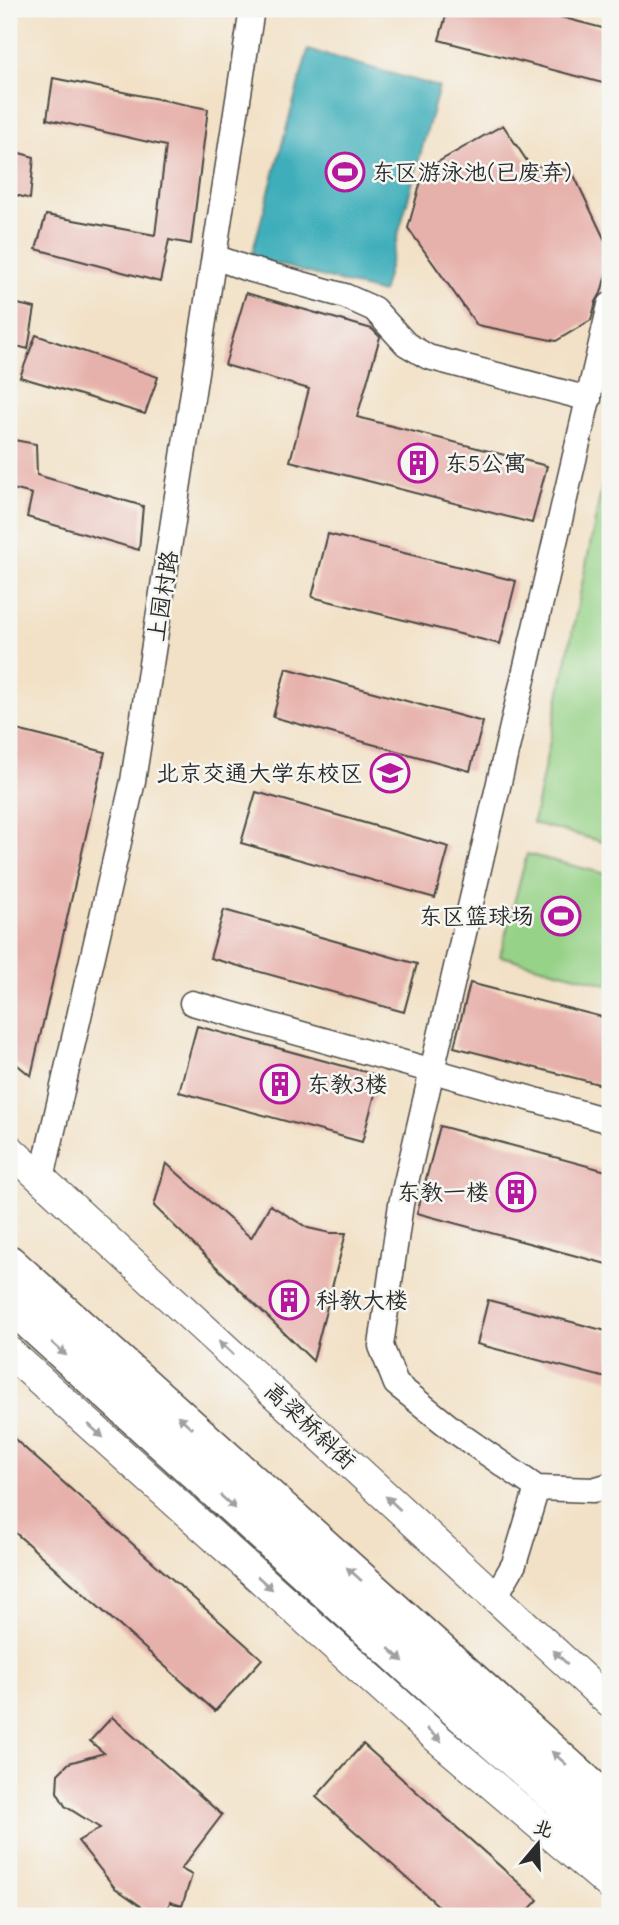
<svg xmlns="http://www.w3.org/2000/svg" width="619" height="1925" font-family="'Comic Neue','LXGW WenKai TC',sans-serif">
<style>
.green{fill:#96d287;stroke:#607e59;stroke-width:2}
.water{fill:#3eaeba;stroke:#346c72;stroke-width:2}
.building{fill:#e7b1ab}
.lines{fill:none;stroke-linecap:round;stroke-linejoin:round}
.minor-casing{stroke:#494642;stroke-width:27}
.tertiary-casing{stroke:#494642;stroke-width:32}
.secondary-casing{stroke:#494642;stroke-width:38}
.minor{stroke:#fff;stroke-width:24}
.tertiary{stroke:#fff;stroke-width:30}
.secondary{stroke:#fff;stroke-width:35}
.oneway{fill:#a0a0a0}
.labels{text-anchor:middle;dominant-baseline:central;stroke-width:5;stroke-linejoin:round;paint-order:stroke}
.poi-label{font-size:23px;fill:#2b2b2b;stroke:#f6f6f2;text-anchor:start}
.street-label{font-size:23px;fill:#2b2b2b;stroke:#f6f6f2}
</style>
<rect width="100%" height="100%" fill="#f6f6f2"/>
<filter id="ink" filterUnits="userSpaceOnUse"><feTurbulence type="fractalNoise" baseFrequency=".0143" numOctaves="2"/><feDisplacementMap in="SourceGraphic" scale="14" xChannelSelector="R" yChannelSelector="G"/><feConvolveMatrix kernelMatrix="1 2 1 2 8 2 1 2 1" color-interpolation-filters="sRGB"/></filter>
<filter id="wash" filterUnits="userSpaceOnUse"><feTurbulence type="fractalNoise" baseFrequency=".00686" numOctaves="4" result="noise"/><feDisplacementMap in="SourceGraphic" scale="28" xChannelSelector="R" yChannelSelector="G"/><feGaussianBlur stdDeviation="1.57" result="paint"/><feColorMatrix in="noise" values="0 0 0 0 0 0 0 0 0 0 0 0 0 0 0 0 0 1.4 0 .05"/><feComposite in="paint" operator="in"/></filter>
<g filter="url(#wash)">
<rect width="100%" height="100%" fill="#f2e1c6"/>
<path class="green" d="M 610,448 L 610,847 L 607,843 L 533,823 Z
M 527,854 L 610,875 L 610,985 L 500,956 Z"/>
<path class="water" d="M 308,50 L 439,87 L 382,293 L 251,257 Z"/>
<g id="blocks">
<path class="building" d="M 448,9 L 530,9 L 610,30 L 610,85 L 439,40 Z
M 53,78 L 208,109 L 191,244 L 169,240 L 160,282 L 36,249 L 46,215 L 155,235 L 166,146 L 47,119 Z
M 503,125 L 529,164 L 572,171 L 610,251 L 610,260 L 601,293 L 596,302 L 591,320 L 556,341 L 477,325 L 408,228 L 424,170 Z
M 9,150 L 34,157 L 30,199 L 9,193 Z
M 246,293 L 372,329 L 380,337 L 357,417 L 547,466 L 532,523 L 290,461 L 309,389 L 225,365 Z
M 9,302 L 35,308 L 28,349 L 9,344 Z
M 36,335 L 158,377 L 145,414 L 20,377 Z
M 9,439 L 36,444 L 37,475 L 143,506 L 139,550 L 27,517 L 32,494 L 9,488 Z
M 328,534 L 516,581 L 500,644 L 312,597 Z
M 286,668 L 483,722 L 470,771 L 273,717 Z
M 9,728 L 105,752 L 31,1076 L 9,1058 Z
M 256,792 L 449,847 L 435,898 L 241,843 Z
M 224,910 L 417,964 L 404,1012 L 210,958 Z
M 470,983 L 610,1019 L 610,1087 L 454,1047 Z
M 197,1026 L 380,1076 L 362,1142 L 179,1092 Z
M 440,1126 L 610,1172 L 610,1265 L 417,1213 Z
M 166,1163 L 251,1238 L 270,1205 L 308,1228 L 330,1233 L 346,1233 L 313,1361 L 154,1206 Z
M 488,1300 L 610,1332 L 610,1379 L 477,1344 Z
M 9,1434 L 262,1659 L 215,1711 L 9,1527 Z
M 112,1717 L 222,1815 L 181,1869 L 192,1875 L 182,1906 L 170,1902 L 165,1916 L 155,1916 L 115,1888 L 78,1841 L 100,1828 L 65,1806 L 57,1792 L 58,1774 L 69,1763 L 104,1753 L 90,1741 Z
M 363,1744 L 538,1900 L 523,1916 L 450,1916 L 316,1797 Z"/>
</g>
</g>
<g filter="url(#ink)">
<use href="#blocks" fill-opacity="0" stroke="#494642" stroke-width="2"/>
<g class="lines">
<defs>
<path id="minor" d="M 215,257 L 245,268 L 345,296 L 374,309 L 406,344 L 428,357 L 589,399
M 610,305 L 401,1204 L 381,1346 L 396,1384 L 456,1432 L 537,1488 L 593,1490 L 610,1485
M 192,1003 L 610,1121
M 42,1178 L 133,781 L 252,9
M 495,1597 L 514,1564 L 537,1488"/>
<path id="tertiary" d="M 9,1149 L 610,1703
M 9,1352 L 436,1737 L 610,1885"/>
<path id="secondary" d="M 9,1263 L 610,1804
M 9,1303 L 459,1712 L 610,1844"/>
</defs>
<use href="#minor" class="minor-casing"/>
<use href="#tertiary" class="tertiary-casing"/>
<use href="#secondary" class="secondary-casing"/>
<use href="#minor" class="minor"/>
<use href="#tertiary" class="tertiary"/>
<use href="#secondary" class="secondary"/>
</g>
<defs><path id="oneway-solid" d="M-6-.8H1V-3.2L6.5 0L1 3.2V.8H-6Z" transform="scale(1.75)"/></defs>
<g class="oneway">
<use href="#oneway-solid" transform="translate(226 1348) rotate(-137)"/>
<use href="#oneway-solid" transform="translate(59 1349) rotate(42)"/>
<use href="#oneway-solid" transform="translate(185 1422) rotate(-138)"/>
<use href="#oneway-solid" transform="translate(96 1431) rotate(42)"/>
<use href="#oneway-solid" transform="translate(228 1502) rotate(42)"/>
<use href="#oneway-solid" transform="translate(393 1503) rotate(-137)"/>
<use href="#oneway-solid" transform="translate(354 1574) rotate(-138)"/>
<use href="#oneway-solid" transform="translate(265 1583) rotate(42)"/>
<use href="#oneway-solid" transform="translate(396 1655) rotate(42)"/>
<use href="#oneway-solid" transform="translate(560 1657) rotate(-137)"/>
<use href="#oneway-solid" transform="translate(434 1735) rotate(41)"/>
<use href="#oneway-solid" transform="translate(559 1758) rotate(-138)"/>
</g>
</g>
<defs>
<symbol id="stadium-ring" viewBox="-11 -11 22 22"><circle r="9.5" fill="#f6f6f2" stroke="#b5179e" stroke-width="1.5"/><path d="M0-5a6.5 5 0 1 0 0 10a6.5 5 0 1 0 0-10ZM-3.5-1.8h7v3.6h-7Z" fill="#b5179e"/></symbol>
<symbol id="building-ring" viewBox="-11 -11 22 22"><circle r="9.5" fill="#f6f6f2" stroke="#b5179e" stroke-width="1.5"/><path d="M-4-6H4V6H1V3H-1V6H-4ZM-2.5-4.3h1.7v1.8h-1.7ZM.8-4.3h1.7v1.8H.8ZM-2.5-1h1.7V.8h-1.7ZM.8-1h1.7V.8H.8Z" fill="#b5179e"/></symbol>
<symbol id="university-ring" viewBox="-11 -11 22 22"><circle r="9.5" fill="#f6f6f2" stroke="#b5179e" stroke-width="1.5"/><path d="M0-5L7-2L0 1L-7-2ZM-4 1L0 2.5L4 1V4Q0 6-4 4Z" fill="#b5179e"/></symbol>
</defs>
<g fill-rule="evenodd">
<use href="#stadium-ring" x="323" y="150" width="44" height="44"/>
<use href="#building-ring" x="396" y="441" width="44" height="44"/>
<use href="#university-ring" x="368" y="751" width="44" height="44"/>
<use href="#stadium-ring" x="539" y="894" width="44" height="44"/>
<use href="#building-ring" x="258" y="1062" width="44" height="44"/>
<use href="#building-ring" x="494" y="1170" width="44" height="44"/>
<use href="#building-ring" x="267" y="1278" width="44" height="44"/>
</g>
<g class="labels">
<g class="poi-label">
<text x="372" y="172">东区游泳池(已废弃)</text>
<text x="445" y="463">东5公寓</text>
<text x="363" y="773" text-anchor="end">北京交通大学东校区</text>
<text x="534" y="916" text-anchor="end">东区篮球场</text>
<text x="307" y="1084">东教3楼</text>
<text x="489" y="1192" text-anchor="end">东教一楼</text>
<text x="316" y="1300">科教大楼</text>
</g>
<g class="street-label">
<text transform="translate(163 596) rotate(-81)">上园村路</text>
<text transform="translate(310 1426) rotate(43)">高梁桥斜街</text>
</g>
</g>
<rect width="619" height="1925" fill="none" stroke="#f6f6f2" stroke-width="35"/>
<g transform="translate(538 1844) rotate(19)" stroke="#f6f6f2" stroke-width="5" paint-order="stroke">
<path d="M0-5L12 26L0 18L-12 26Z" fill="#2b2b2b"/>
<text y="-10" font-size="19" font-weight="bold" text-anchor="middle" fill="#2b2b2b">北</text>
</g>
</svg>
